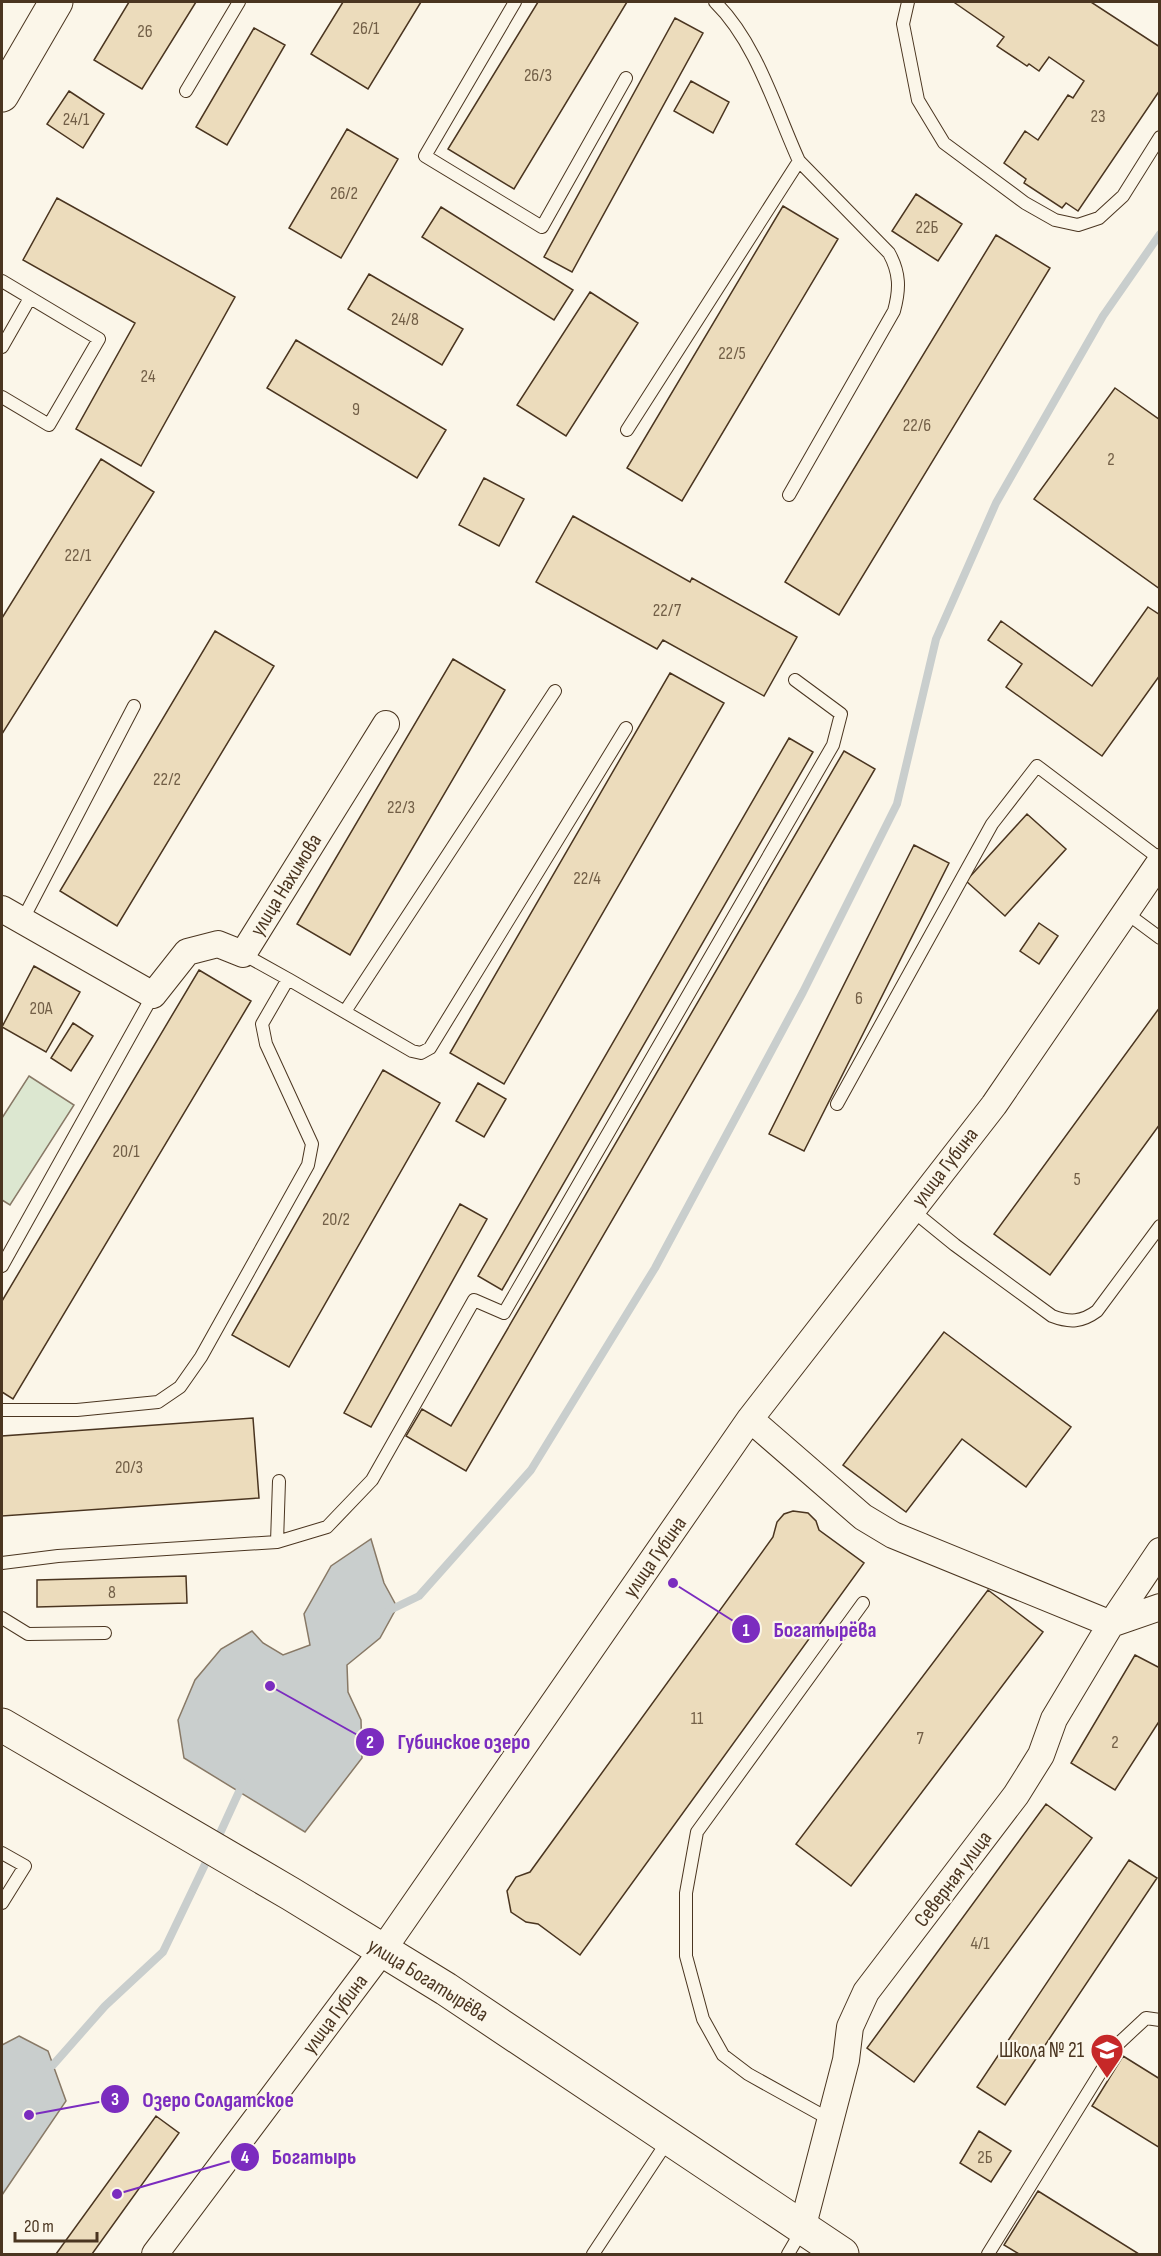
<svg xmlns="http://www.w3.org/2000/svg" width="1161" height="2256" font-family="'Sofia Sans Condensed',sans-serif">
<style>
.green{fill:#dce7d0;stroke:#887966;stroke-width:1.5}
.water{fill:#c9cecd;stroke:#887966;stroke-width:1.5}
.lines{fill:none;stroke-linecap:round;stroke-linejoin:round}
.stream{stroke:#c9cecd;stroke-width:8}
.building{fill:#ecdcbc;stroke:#4a3520;stroke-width:1.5}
.service-casing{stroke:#4a3520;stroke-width:14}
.minor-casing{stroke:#4a3520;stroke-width:28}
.secondary-casing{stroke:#4a3520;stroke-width:35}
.primary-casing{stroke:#4a3520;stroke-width:35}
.service{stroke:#fbf6e9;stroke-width:12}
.minor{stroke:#fbf6e9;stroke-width:26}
.secondary{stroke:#fbf6e9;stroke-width:33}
.primary{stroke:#fbf6e9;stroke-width:33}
.labels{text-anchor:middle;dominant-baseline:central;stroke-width:4.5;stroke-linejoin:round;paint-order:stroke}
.number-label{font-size:18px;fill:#725f47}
.street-label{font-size:21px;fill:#4a3520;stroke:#fbf6e9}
.poi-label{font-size:21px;fill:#4a3520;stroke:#fbf6e9;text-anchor:end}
.leader{fill:none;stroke:#7b2cbf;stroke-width:2}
.callout-dot{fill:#7b2cbf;stroke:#fbf6e9;stroke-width:2}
.mark-label{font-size:18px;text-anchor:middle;font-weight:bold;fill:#fff}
.callout-label{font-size:22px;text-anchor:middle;font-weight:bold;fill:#7b2cbf;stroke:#fbf6e9;stroke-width:4.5;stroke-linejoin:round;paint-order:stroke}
</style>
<rect width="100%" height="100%" fill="#fbf6e9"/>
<path class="green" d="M 29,1076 L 74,1105 L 10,1205 L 2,1200 L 2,1118 Z"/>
<path class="water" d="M 371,1539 L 384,1583 L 397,1607 L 380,1638 L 347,1665 L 348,1692 L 361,1720 L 362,1758 L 305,1832 L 184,1758 L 178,1720 L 195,1680 L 221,1649 L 252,1631 L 263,1643 L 283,1655 L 310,1645 L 304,1614 L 331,1566 Z
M 19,2036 L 48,2051 L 66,2101 L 2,2195 L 2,2045 Z"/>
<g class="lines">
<path class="stream" d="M 388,1611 L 419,1596 L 531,1470 L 655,1268 L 803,992 L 897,804 L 936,639 L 996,503 L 1103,316 L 1160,234
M 216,1842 L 243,1783
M 53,2065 L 105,2006 L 163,1952 L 210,1854"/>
</g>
<path class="building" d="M 129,2 L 196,2 L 142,89 L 94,60 Z
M 343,2 L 421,2 L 368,89 L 311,54 Z
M 538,2 L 627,2 L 514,189 L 448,149 Z
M 956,2 L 1091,2 L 1160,47 L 1160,90 L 1078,211 L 1066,203 L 1062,208 L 1024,183 L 1026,179 L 1004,163 L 1025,131 L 1038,140 L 1068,95 L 1073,98 L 1084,81 L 1049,57 L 1039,71 L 1029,64 L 1027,66 L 997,46 L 1004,37 L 955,3 Z
M 675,18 L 703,33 L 572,272 L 544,257 Z
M 254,28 L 285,45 L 227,145 L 196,127 Z
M 691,81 L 729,102 L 713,133 L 674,111 Z
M 69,91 L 104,114 L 83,148 L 47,124 Z
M 347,129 L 398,159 L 341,258 L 289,228 Z
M 916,194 L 962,224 L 938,261 L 892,231 Z
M 57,198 L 235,297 L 141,466 L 76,429 L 135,323 L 23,260 Z
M 783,206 L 838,239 L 682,501 L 627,468 Z
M 441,207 L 573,290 L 554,320 L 422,237 Z
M 996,235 L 1050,268 L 839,615 L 785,582 Z
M 369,274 L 463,329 L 442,365 L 348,309 Z
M 590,292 L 638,323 L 566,436 L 517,405 Z
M 296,340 L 446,430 L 417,478 L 267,388 Z
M 1115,388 L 1160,420 L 1160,589 L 1034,499 Z
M 101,459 L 154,492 L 2,734 L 2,618 Z
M 484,478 L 524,499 L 499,546 L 459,525 Z
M 573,516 L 690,582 L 692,578 L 797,637 L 764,696 L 663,640 L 657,649 L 536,582 Z
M 1148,607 L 1160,615 L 1160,675 L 1102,756 L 1006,687 L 1022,664 L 988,640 L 1001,621 L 1092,686 Z
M 215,631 L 274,666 L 117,926 L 60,891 Z
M 453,659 L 505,690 L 350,955 L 297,924 Z
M 670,673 L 724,703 L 504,1084 L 450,1053 Z
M 789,738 L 813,752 L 502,1290 L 478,1276 Z
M 844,751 L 875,769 L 466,1471 L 406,1436 L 422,1409 L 451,1426 Z
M 1027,814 L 1066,849 L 1005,916 L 966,881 Z
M 914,845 L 949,863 L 804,1151 L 769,1134 Z
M 1039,923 L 1058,936 L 1039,964 L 1020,951 Z
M 34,966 L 80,992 L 46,1052 L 2,1027 Z
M 199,970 L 251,1001 L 13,1399 L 2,1392 L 2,1301 Z
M 1160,1007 L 1160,1124 L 1050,1275 L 994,1234 Z
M 73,1023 L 93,1036 L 71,1071 L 51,1058 Z
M 383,1070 L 440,1103 L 289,1367 L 232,1335 Z
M 478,1083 L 506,1099 L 484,1137 L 456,1121 Z
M 460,1204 L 487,1219 L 371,1427 L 344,1413 Z
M 944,1332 L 1071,1427 L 1026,1487 L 962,1439 L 906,1512 L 843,1465 Z
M 253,1418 L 259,1498 L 2,1516 L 2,1436 Z
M 793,1511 L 808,1513 L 816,1521 L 819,1530 L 864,1563 L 580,1955 L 538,1924 L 526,1922 L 511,1912 L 507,1891 L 516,1877 L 530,1872 L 773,1537 L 777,1522 L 784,1514 Z
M 186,1576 L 187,1603 L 37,1607 L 37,1580 Z
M 988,1590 L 1043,1632 L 851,1886 L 796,1844 Z
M 1135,1655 L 1160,1668 L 1160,1720 L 1115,1790 L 1071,1763 Z
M 1046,1804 L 1092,1838 L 914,2082 L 867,2048 Z
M 1129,1860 L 1157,1878 L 1005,2105 L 977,2087 Z
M 1123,2056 L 1160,2079 L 1160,2148 L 1092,2106 Z
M 156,2116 L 179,2133 L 92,2254 L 56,2254 Z
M 979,2131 L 1011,2151 L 991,2182 L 960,2163 Z
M 1038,2191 L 1139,2254 L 1019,2254 L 1004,2245 Z"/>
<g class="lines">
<defs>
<path id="service" d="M 515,2 L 425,156 L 542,227 L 626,78
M 908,2 L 903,24 L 918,100 L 944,143 L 1025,203 L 1055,220 L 1078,225 L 1099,218 L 1123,196 L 1160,137
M 186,91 L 239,2
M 2,281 L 99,339 L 49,425 L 2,397
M 2,347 L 30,298
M 627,430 L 799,161 C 775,108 756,42 715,2
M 789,495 L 894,311 C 900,289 900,273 889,253 L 799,161
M 1125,912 L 1160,938
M 22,921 L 134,706
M 288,979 L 412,1051 L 421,1053 L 430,1048 L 626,728
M 346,1010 L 555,691
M 837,1104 L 992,824 L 1037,766 L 1160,859
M 912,1210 L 955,1245 L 1052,1316 C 1070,1323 1082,1322 1097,1311 L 1160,1226
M 2,1266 L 153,995
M 2,1410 L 77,1410 L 158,1402 L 180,1387 L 201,1357 L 308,1165 L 312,1144 L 266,1044 L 262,1024 L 288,979 L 243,954
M 277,1542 L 327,1527 L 372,1480 L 474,1300 L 504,1313 L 833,745 L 841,714 L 795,680
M 2,1563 L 58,1556 L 277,1542 L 279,1481
M 2,1618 L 28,1634 L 105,1633
M 2,1853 L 25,1866 L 2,1903
M 829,2119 L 748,2074 L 723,2055 L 703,2019 L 686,1956 L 686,1893 L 697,1832 L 863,1603
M 593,2254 L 669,2139
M 788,2254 L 802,2230
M 988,2254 L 1118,2044 L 1146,2018 L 1160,2020"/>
<path id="minor" d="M 2,909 L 153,995 L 187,952 L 218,944 L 243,954 L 386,724
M 750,1419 L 863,1517 L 893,1535 L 1111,1624 L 1160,1607
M 802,2229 L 846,2060 L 850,2027 L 866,1992 L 1016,1795 L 1041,1755 L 1054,1719 L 1111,1624 L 1160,1551
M 155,2254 L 382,1951 L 750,1419 L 994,1105 L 1160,862"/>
<path id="secondary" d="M 2,1725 L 291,1894 L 446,1989 L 842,2254"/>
<path id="primary" d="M 2,95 L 56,2"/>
</defs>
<use href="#service" class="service-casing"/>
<use href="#minor" class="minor-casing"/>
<use href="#secondary" class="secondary-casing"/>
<use href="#primary" class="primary-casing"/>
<use href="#service" class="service"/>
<use href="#minor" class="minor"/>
<use href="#secondary" class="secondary"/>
<use href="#primary" class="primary"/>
</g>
<defs>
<symbol id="school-pin" viewBox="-11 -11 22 30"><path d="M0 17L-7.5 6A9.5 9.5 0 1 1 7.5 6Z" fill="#c62828" stroke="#fbf6e9"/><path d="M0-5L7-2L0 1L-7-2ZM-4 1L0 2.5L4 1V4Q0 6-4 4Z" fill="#fff"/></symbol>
</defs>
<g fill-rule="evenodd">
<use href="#school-pin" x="1088" y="2031" width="38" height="52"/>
</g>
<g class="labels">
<g class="number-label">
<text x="366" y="28">26/1</text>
<text x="145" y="31">26</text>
<text x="538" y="75">26/3</text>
<text x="1098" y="116">23</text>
<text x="76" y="119">24/1</text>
<text x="344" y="193">26/2</text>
<text x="927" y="227">22Б</text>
<text x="405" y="319">24/8</text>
<text x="732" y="353">22/5</text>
<text x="148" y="376">24</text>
<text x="356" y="409">9</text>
<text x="917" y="425">22/6</text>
<text x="1111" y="459">2</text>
<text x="78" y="555">22/1</text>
<text x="667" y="610">22/7</text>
<text x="167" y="779">22/2</text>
<text x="401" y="807">22/3</text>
<text x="587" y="878">22/4</text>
<text x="859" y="998">6</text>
<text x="41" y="1008">20А</text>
<text x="126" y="1151">20/1</text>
<text x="1077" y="1179">5</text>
<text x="336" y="1219">20/2</text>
<text x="129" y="1467">20/3</text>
<text x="112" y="1592">8</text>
<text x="697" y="1718">11</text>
<text x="920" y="1738">7</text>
<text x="1115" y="1742">2</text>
<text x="980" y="1943">4/1</text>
<text x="985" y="2157">2Б</text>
</g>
<g class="street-label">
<text transform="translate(286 885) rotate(-58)">улица Нахимова</text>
<text transform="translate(945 1167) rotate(-52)">улица Губина</text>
<text transform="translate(655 1557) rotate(-55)">улица Губина</text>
<text transform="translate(953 1879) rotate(-53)">Северная улица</text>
<text transform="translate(428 1980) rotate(32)">улица Богатырёва</text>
<text transform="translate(335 2014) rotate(-53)">улица Губина</text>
</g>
<g class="poi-label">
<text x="1084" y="2050">Школа № 21</text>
</g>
</g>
<path class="leader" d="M673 1583L746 1629M270 1686L370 1742M29 2115L115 2099M117 2194L245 2157"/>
<g class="callout-dot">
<circle cx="673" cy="1583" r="6"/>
<circle cx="270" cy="1686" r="6"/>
<circle cx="29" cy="2115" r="6"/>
<circle cx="117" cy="2194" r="6"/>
<circle cx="746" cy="1629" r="15"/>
<circle cx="370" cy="1742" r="15"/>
<circle cx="115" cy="2099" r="15"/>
<circle cx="245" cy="2157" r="15"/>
</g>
<g class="mark-label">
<text x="746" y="1636">1</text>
<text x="370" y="1748">2</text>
<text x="115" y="2105">3</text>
<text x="245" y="2163">4</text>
</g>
<g class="callout-label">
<text x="825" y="1637">Богатырёва</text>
<text x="464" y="1749">Губинское озеро</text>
<text x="218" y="2107">Озеро Солдатское</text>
<text x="314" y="2164">Богатырь</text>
</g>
<rect width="1161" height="2256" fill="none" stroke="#4a3520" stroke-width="6"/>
<path d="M15 2232v9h82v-9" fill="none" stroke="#4a3520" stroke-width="3"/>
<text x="24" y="2232" font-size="18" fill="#4a3520" stroke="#fbf6e9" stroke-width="4.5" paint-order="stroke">20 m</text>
</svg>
